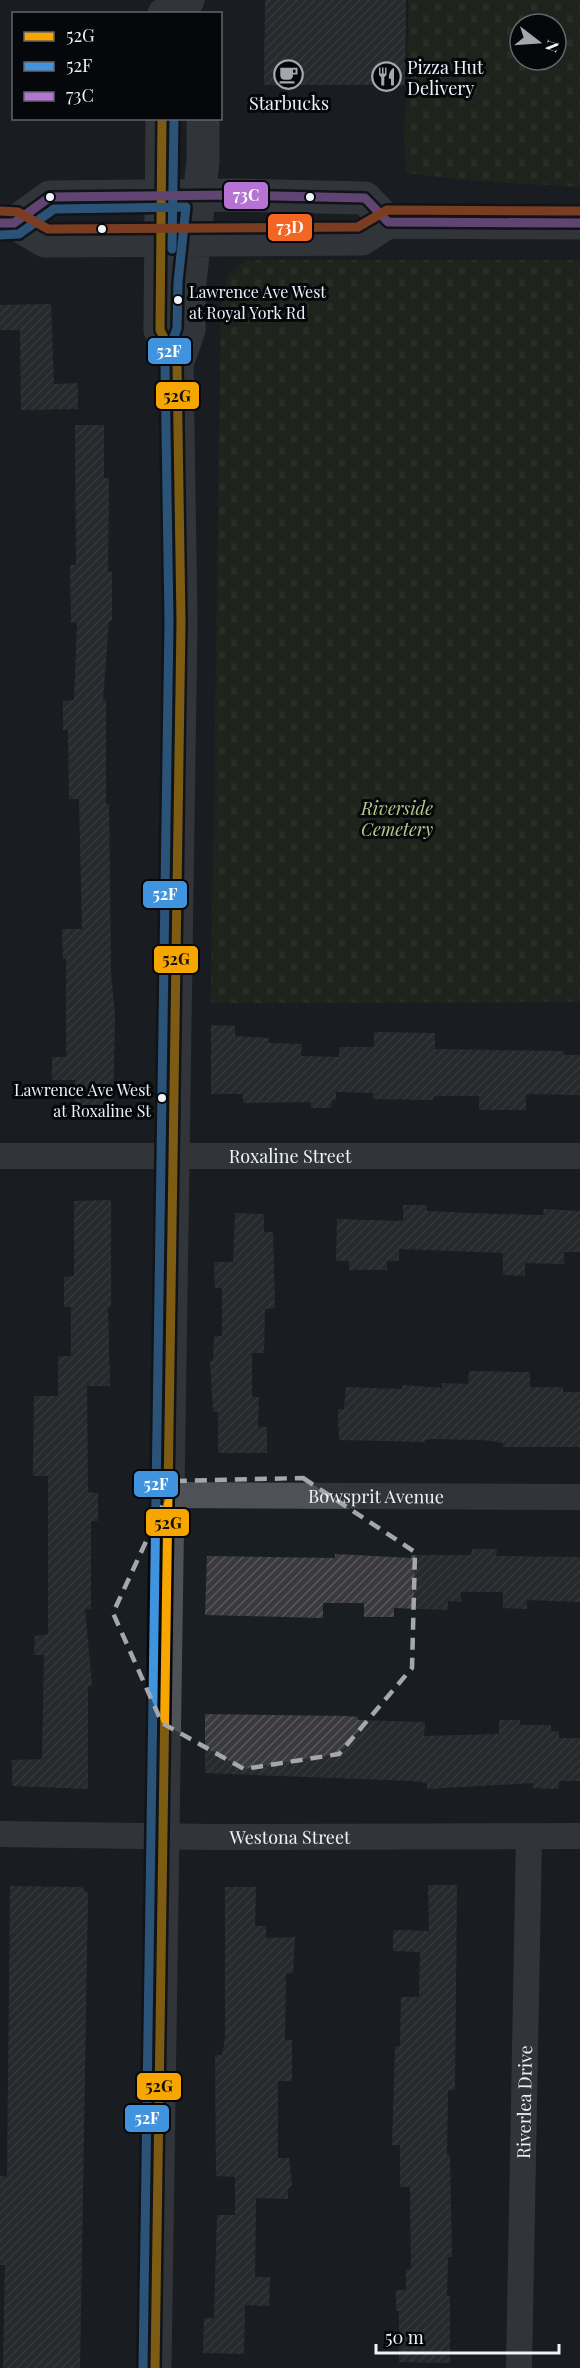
<svg xmlns="http://www.w3.org/2000/svg" width="580" height="2368" font-family="'Playfair Display',serif">
<style>
.cemetery{fill:url(#cemetery-stones);fill-rule:evenodd}
.building{fill:url(#building-hatch)}
.lines{fill:none;stroke-linecap:round;stroke-linejoin:round}
.minor{stroke:#4e5155;stroke-width:26}
.secondary{stroke:#4e5155;stroke-width:33}
.bus-1-casing{stroke:#05070b;stroke-width:14}
.bus-2-casing{stroke:#05070b;stroke-width:14}
.bus-3-casing{stroke:#05070b;stroke-width:14}
.bus-4-casing{stroke:#05070b;stroke-width:14}
.bus-1{stroke:#f7a600;stroke-width:9}
.bus-2{stroke:#4094de;stroke-width:9}
.bus-3{stroke:#b673d3;stroke-width:9}
.bus-4{stroke:#f26522;stroke-width:9}
.marked{fill:none;stroke:#a3a8af;stroke-width:4.5;stroke-dasharray:12 8;stroke-linejoin:round}
.bus-dot{fill:#edf3fa;stroke:#05070b;stroke-width:2}
.labels{text-anchor:middle;dominant-baseline:central;stroke-width:6;stroke-linejoin:round;paint-order:stroke}
.bus-label{font-size:16px;fill:#edf3fa;stroke:#05070b;text-anchor:start}
.poi-label{font-size:18px;fill:#edf3fa;stroke:#05070b;text-anchor:start}
.park-label{font-size:18px;font-style:italic;fill:#b7c889;stroke:#05070b}
.street-label{font-size:18px;fill:#edf3fa;stroke:#05070b}
.line-badge{stroke:#05070b;stroke-width:2}
.badge-label{font-size:16px;text-anchor:middle;font-weight:bold;fill:#fff}
.pale-badge-label{font-size:16px;text-anchor:middle;font-weight:bold;fill:#111}
</style>
<defs>
<pattern id="cemetery-stones" width="16" height="16" patternUnits="userSpaceOnUse" patternTransform="scale(1.5)"><rect width="16" height="16" fill="#252d14"/><path d="M2 7V4a2 2 0 0 1 4 0v3zM10 15v-3a2 2 0 0 1 4 0v3z" fill="#3a422b"/></pattern>
<pattern id="building-hatch" width="6" height="6" patternUnits="userSpaceOnUse" patternTransform="scale(1.5)"><rect width="6" height="6" fill="#3a393b"/><path d="M-1 1l2-2M0 6l6-6M5 7l2-2" fill="none" stroke="#575658"/></pattern>
</defs>
<rect width="100%" height="100%" fill="#191e23"/>
<path class="cemetery" d="M 408,0 L 580,0 L 580,187 L 476,181 L 406,173 L 404,126 L 408,88 ZM 520,24 L 556,24 L 556,60 L 520,60 Z
M 246,260 L 580,260 L 580,1002 L 211,1003 L 221,310 C 222,288 226,271 246,260 Z"/>
<path class="building" d="M 265,0 L 406,0 L 405,85 L 264,85 Z
M 51,304 L 54,384 L 78,383 L 78,409 L 21,410 L 20,330 L 0,330 L 0,305 Z
M 75,425 L 104,425 L 104,478 L 109,478 L 108,572 L 112,572 L 112,621 L 109,621 L 103,700 L 106,700 L 106,804 L 109,804 L 111,974 L 115,1015 L 113,1116 L 75,1117 L 75,1080 L 52,1080 L 52,1057 L 66,1057 L 66,959 L 63,959 L 62,929 L 82,929 L 79,799 L 69,799 L 68,730 L 63,730 L 63,701 L 74,700 L 77,623 L 71,623 L 70,565 L 76,565 Z
M 211,1025 L 235,1026 L 235,1036 L 269,1038 L 269,1043 L 302,1044 L 301,1056 L 339,1057 L 339,1047 L 374,1047 L 374,1032 L 435,1033 L 435,1049 L 564,1051 L 563,1055 L 580,1055 L 580,1095 L 526,1094 L 526,1110 L 479,1110 L 479,1096 L 434,1096 L 433,1100 L 373,1099 L 373,1093 L 336,1092 L 336,1100 L 332,1100 L 331,1108 L 311,1108 L 311,1102 L 243,1103 L 243,1094 L 211,1094 Z
M 111,1200 L 111,1307 L 108,1307 L 110,1386 L 87,1386 L 88,1492 L 98,1493 L 98,1521 L 91,1521 L 91,1609 L 85,1609 L 92,1686 L 88,1686 L 88,1789 L 12,1786 L 12,1760 L 42,1759 L 44,1655 L 34,1655 L 35,1636 L 48,1634 L 48,1476 L 33,1476 L 34,1396 L 58,1396 L 58,1356 L 71,1356 L 71,1307 L 64,1307 L 64,1277 L 74,1276 L 74,1201 Z
M 403,1205 L 427,1205 L 427,1211 L 494,1214 L 543,1215 L 544,1209 L 580,1211 L 580,1252 L 564,1252 L 564,1264 L 525,1263 L 525,1276 L 503,1275 L 503,1253 L 399,1249 L 399,1261 L 387,1261 L 387,1270 L 349,1270 L 349,1261 L 336,1261 L 337,1219 L 403,1221 Z
M 235,1213 L 264,1214 L 264,1232 L 273,1232 L 275,1308 L 265,1309 L 264,1353 L 252,1353 L 252,1397 L 259,1397 L 258,1427 L 267,1427 L 267,1453 L 218,1453 L 218,1412 L 213,1412 L 210,1361 L 213,1361 L 214,1336 L 222,1336 L 222,1288 L 215,1288 L 214,1262 L 233,1262 Z
M 469,1371 L 530,1372 L 530,1387 L 563,1387 L 563,1392 L 580,1392 L 580,1447 L 503,1447 L 503,1443 L 483,1440 L 432,1439 L 425,1440 L 425,1442 L 339,1440 L 338,1409 L 344,1409 L 346,1387 L 402,1389 L 402,1385 L 442,1388 L 442,1383 L 468,1384 Z
M 472,1549 L 497,1549 L 496,1556 L 580,1557 L 580,1602 L 527,1600 L 527,1609 L 503,1608 L 503,1592 L 461,1592 L 461,1602 L 448,1601 L 448,1610 L 394,1608 L 394,1617 L 364,1617 L 364,1603 L 323,1603 L 323,1618 L 205,1615 L 207,1556 L 335,1558 L 335,1554 L 411,1558 L 411,1555 L 471,1555 Z
M 205,1714 L 347,1716 L 358,1717 L 358,1720 L 425,1722 L 424,1736 L 499,1734 L 499,1720 L 520,1720 L 520,1725 L 551,1725 L 551,1732 L 559,1731 L 559,1738 L 580,1738 L 580,1781 L 559,1781 L 559,1789 L 533,1788 L 533,1783 L 427,1789 L 427,1783 L 413,1781 L 205,1773 Z
M 428,1885 L 457,1885 L 455,2090 L 448,2090 L 447,2155 L 450,2155 L 452,2257 L 448,2257 L 447,2296 L 450,2296 L 450,2363 L 399,2362 L 399,2311 L 396,2311 L 396,2290 L 406,2290 L 406,2269 L 411,2269 L 410,2187 L 400,2187 L 400,2145 L 392,2145 L 395,2046 L 400,2046 L 401,1997 L 419,1997 L 420,1952 L 393,1951 L 393,1930 L 429,1931 Z
M 10,1886 L 82,1887 L 88,1894 L 80,2368 L 3,2368 L 5,2265 L 0,2265 L 0,2176 L 7,2177 Z
M 225,1887 L 256,1887 L 255,1926 L 266,1926 L 266,1938 L 295,1937 L 293,1973 L 286,1973 L 285,2040 L 292,2040 L 292,2081 L 278,2081 L 278,2158 L 289,2158 L 292,2185 L 288,2189 L 288,2199 L 256,2198 L 255,2277 L 270,2277 L 269,2306 L 245,2305 L 244,2354 L 203,2353 L 204,2318 L 214,2318 L 217,2215 L 235,2215 L 235,2177 L 216,2176 L 215,2055 L 222,2055 L 225,2039 Z"/>
<g class="lines">
<g class="minor">
<path id="s1" d="M 0,1156 L 580,1156"/>
<path id="s2" d="M 170,1495 L 580,1497"/>
<path id="s3" d="M 0,1834 L 211,1837 L 580,1836"/>
<path id="s4" d="M 519,2368 L 529,1837"/>
</g>
<path class="secondary" d="M 164,14 L 188,0
M 162,118 L 160,330 L 177,364
M 0,223 L 14,223 L 45,241 L 362,239 L 388,222 L 580,223
M 14,223 L 50,197 L 236,195 L 365,198 L 388,222
M 155,2368 L 181,622 L 177,364 L 189,330 L 190,283 L 203,161 L 203,118"/>
<defs>
<path id="bus-1" d="M 155,2368 L 181,622 L 177,364 L 160,330 L 162,118"/>
<path id="bus-2" d="M 0,235 L 19,234 L 54,209 L 186,207 L 178,282 L 177,328 L 165,364 L 169,622 L 143,2368
M 172,249 L 174,118"/>
<path id="bus-3" d="M 0,223 L 14,223 L 50,197 L 236,195 L 365,198 L 388,222 L 580,223"/>
<path id="bus-4" d="M 0,211 L 18,212 L 48,229 L 358,227 L 387,210 L 580,211"/>
</defs>
<use href="#bus-1" class="bus-1-casing"/>
<use href="#bus-2" class="bus-2-casing"/>
<use href="#bus-3" class="bus-3-casing"/>
<use href="#bus-4" class="bus-4-casing"/>
<use href="#bus-1" class="bus-1"/>
<use href="#bus-2" class="bus-2"/>
<use href="#bus-3" class="bus-3"/>
<use href="#bus-4" class="bus-4"/>
</g>
<path d="M0 0H580V2368H0ZM 303,1478 L 415,1552 L 412,1668 L 339,1754 L 244,1769 L 162,1723 L 113,1613 L 174,1481 Z" fill="#191e23" fill-opacity=".55" fill-rule="evenodd"/>
<path class="marked" d="M 303,1478 L 415,1552 L 412,1668 L 339,1754 L 244,1769 L 162,1723 L 113,1613 L 174,1481 Z"/>
<defs>
<symbol id="cafe-ring" viewBox="-11 -11 22 22"><circle r="9.5" fill="#05070b" stroke="#a3a8af" stroke-width="1.5"/><path d="M-5.5-4.5H6V0H3Q3 3.5 0 3.5H-2.5Q-5.5 3.5-5.5 0ZM3-3.2v2h1.7v-2ZM-6 4.5H4V6H-6Z" fill="#a3a8af"/></symbol>
<symbol id="restaurant-ring" viewBox="-11 -11 22 22"><circle r="9.5" fill="#05070b" stroke="#a3a8af" stroke-width="1.5"/><path d="M-5-6h1v4h1v-4h1v4h1v-4h1v5L-1.5 .5V6h-2V.5L-5-1ZM5-6V6H3V1.5H1.5Q1.5-4 5-6Z" fill="#a3a8af"/></symbol>
</defs>
<g fill-rule="evenodd">
<use href="#cafe-ring" x="272" y="58" width="33" height="33"/>
<use href="#restaurant-ring" x="370" y="60" width="33" height="33"/>
</g>
<g class="bus-dot">
<circle cx="50" cy="197" r="5"/>
<circle cx="310" cy="197" r="5"/>
<circle cx="102" cy="229" r="5"/>
<circle cx="178" cy="300" r="5"/>
<circle cx="162" cy="1098" r="5"/>
</g>
<g class="labels">
<g class="bus-label">
<text x="189" y="291">Lawrence Ave West<tspan x="189" dy="21">at Royal York Rd</tspan></text>
<text x="151" y="1089" text-anchor="end">Lawrence Ave West<tspan x="151" dy="21">at Roxaline St</tspan></text>
</g>
<g class="poi-label">
<text x="407" y="67">Pizza Hut<tspan x="407" dy="21">Delivery</tspan></text>
<text x="289" y="103" text-anchor="middle">Starbucks</text>
</g>
<g class="park-label">
<text x="397" y="808">Riverside<tspan x="397" dy="21">Cemetery</tspan></text>
</g>
<g class="street-label">
<text stroke="none"><textPath href="#s1" startOffset="290">Roxaline Street</textPath></text>
<text stroke="none"><textPath href="#s2" startOffset="206">Bowsprit Avenue</textPath></text>
<text stroke="none"><textPath href="#s3" startOffset="290">Westona Street</textPath></text>
<text stroke="none"><textPath href="#s4" startOffset="266">Riverlea Drive</textPath></text>
</g>
</g>
<g class="line-badge">
<rect x="223" y="181" width="46" height="29" rx="6" fill="#b673d3"/>
<rect x="267" y="213" width="46" height="29" rx="6" fill="#f26522"/>
<rect x="147" y="337" width="45" height="28" rx="6" fill="#4094de"/>
<rect x="155" y="381" width="45" height="29" rx="6" fill="#f7a600"/>
<rect x="142" y="880" width="46" height="29" rx="6" fill="#4094de"/>
<rect x="153" y="945" width="46" height="29" rx="6" fill="#f7a600"/>
<rect x="133" y="1470" width="46" height="28" rx="6" fill="#4094de"/>
<rect x="145" y="1508" width="45" height="29" rx="6" fill="#f7a600"/>
<rect x="136" y="2072" width="46" height="29" rx="6" fill="#f7a600"/>
<rect x="124" y="2104" width="46" height="29" rx="6" fill="#4094de"/>
</g>
<g class="badge-label">
<text x="246" y="201">73C</text>
<text x="290" y="233">73D</text>
<text x="169" y="357">52F</text>
<text x="165" y="900">52F</text>
<text x="156" y="1490">52F</text>
<text x="147" y="2124">52F</text>
</g>
<g class="pale-badge-label">
<text x="177" y="402">52G</text>
<text x="176" y="965">52G</text>
<text x="168" y="1529">52G</text>
<text x="159" y="2092">52G</text>
</g>
<rect x="12" y="12" width="210" height="108" fill="#05070b" stroke="#62656b" stroke-width="1.5"/>
<rect x="24" y="32" width="30" height="9" fill="#f7a600" stroke="#62656b" stroke-width="1.5"/>
<text x="66" y="42" font-size="18" fill="#edf3fa">52G</text>
<rect x="24" y="62" width="30" height="9" fill="#4094de" stroke="#62656b" stroke-width="1.5"/>
<text x="66" y="72" font-size="18" fill="#edf3fa">52F</text>
<rect x="24" y="92" width="30" height="9" fill="#b673d3" stroke="#62656b" stroke-width="1.5"/>
<text x="66" y="102" font-size="18" fill="#edf3fa">73C</text>
<g transform="translate(538 42) rotate(107)"><circle r="28" fill="#05070b" stroke="#62656b" stroke-width="1.5"/>
<path d="M0-4.5L10 22L0 15L-10 22Z" fill="#a3a8af"/>
<text y="-9" font-size="16" font-weight="bold" text-anchor="middle" fill="#edf3fa">N</text>
</g>
<path d="M376 2344v9h183v-9" fill="none" stroke="#edf3fa" stroke-width="3"/>
<text x="385" y="2344" font-size="18" fill="#edf3fa" stroke="#05070b" stroke-width="4.5" paint-order="stroke">50 m</text>
</svg>
